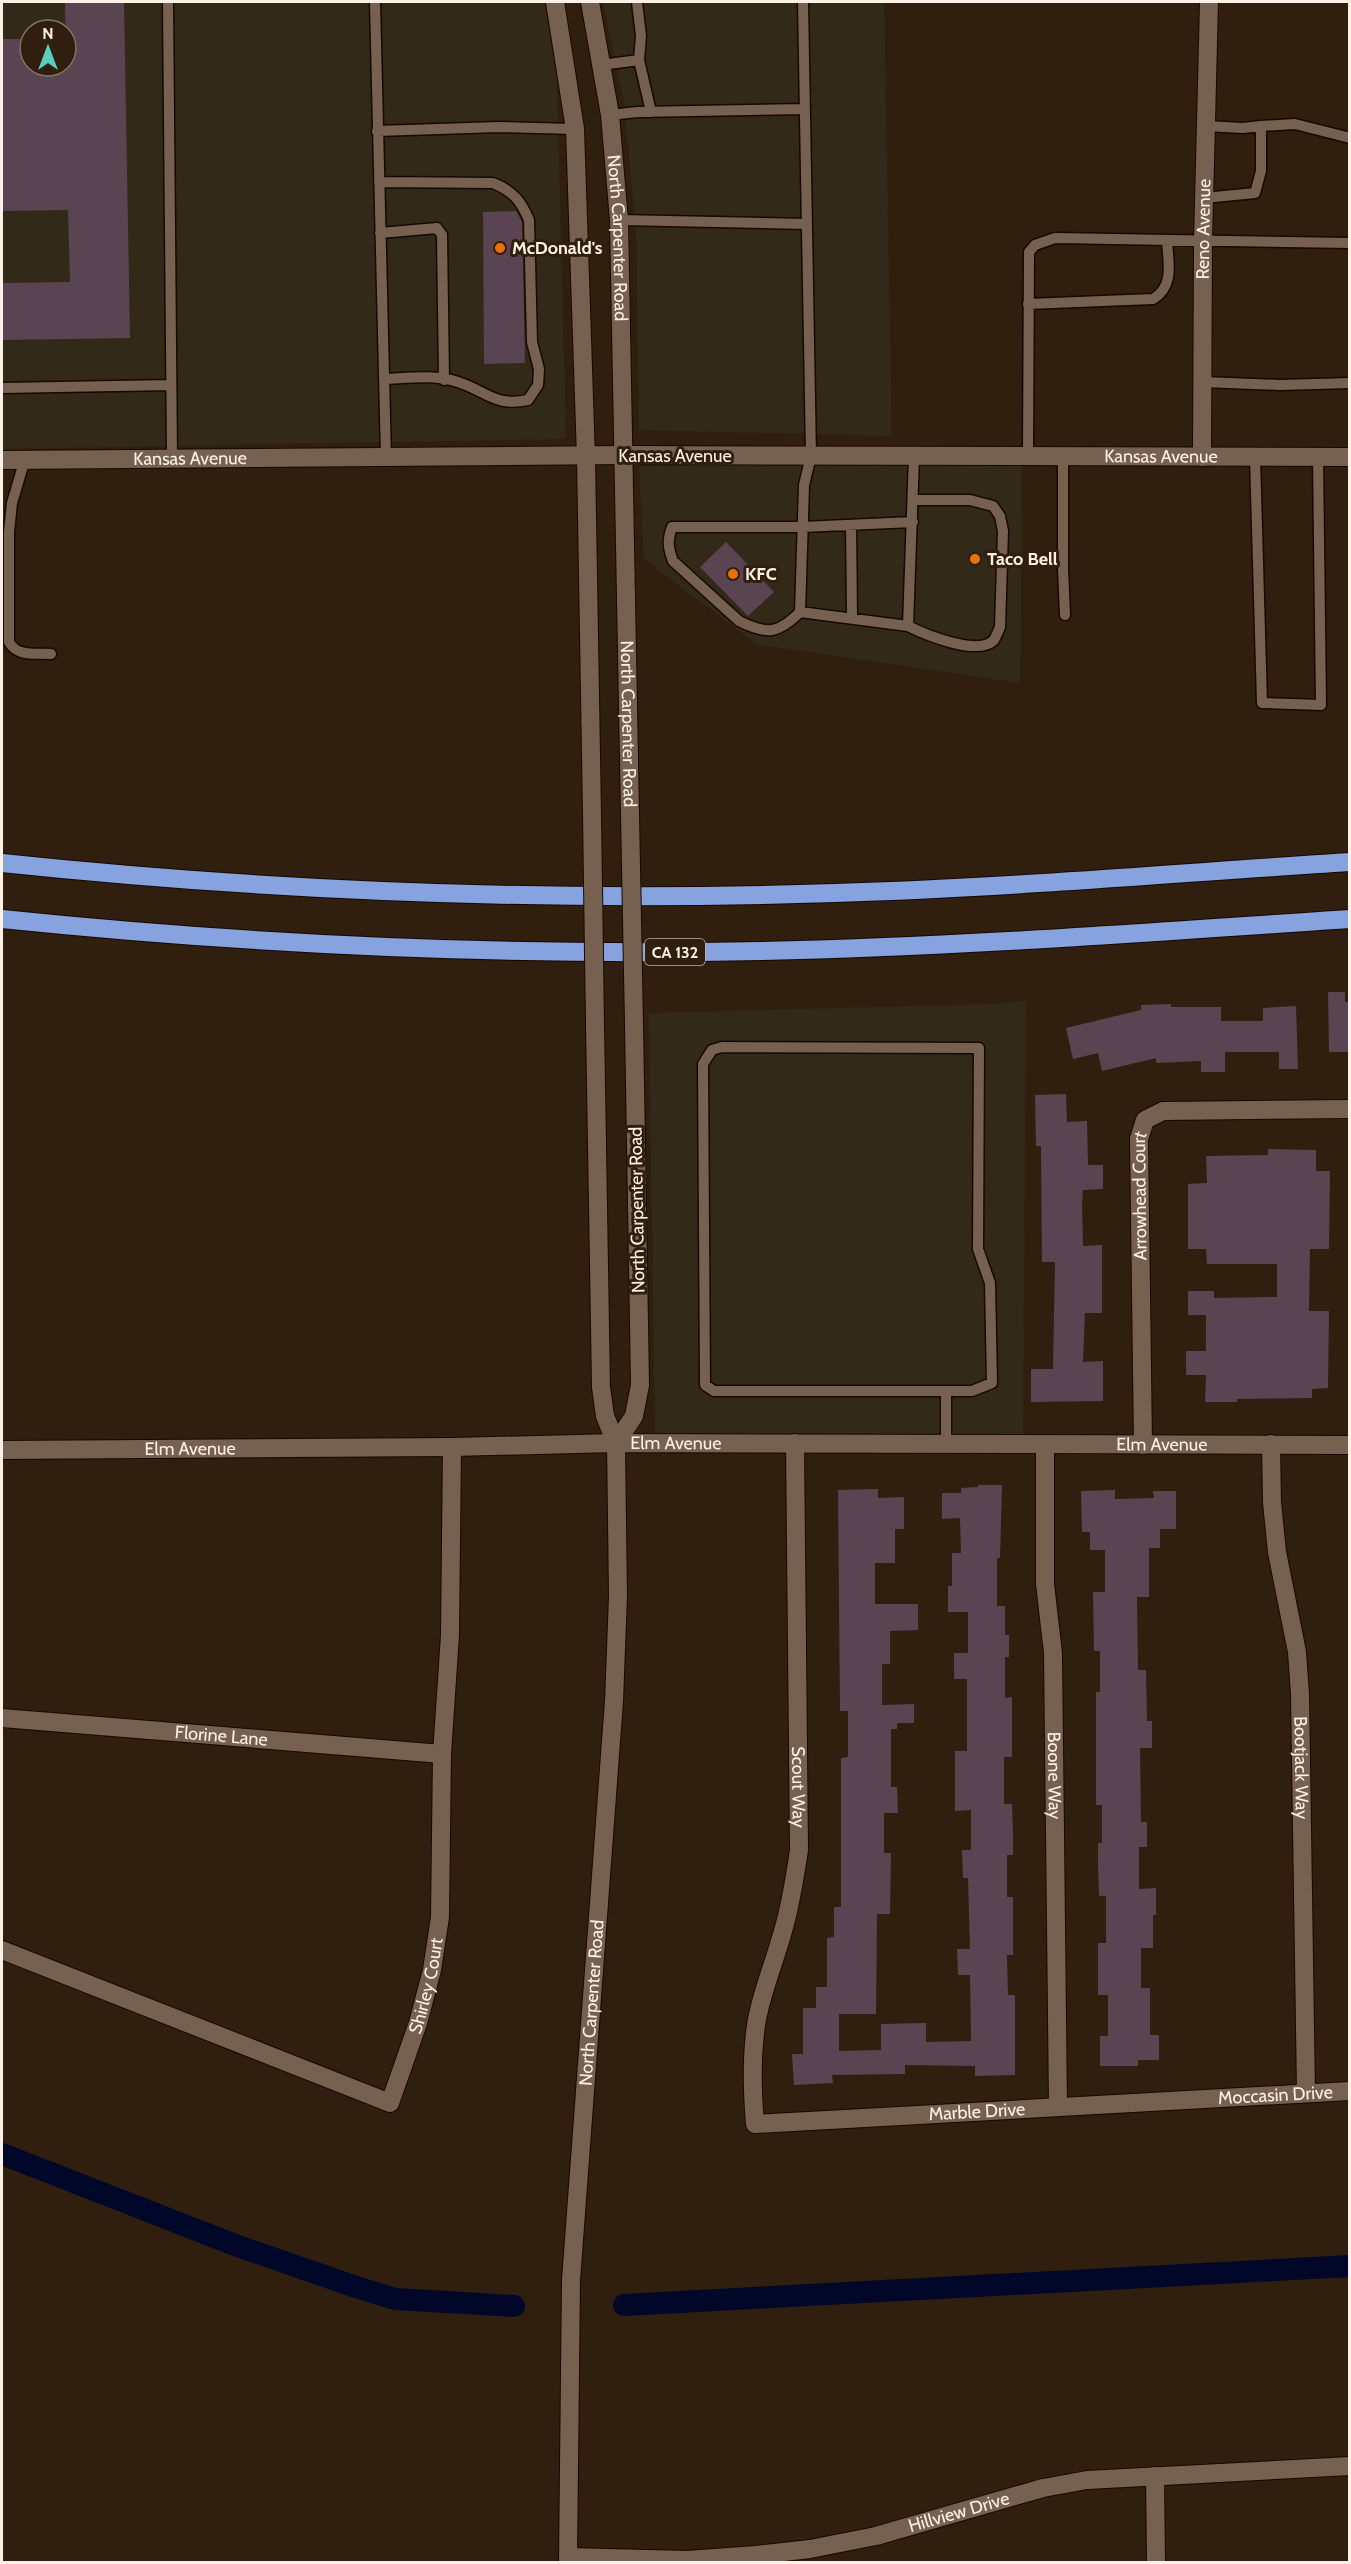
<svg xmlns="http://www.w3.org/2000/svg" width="1351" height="2564" font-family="Cabin,sans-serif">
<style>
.commercial{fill:#332919;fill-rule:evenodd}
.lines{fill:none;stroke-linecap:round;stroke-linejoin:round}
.canal{stroke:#000728;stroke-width:22}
.building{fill:#5a4452}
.service-casing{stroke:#180800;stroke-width:13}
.minor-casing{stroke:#180800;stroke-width:20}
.tertiary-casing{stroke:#180800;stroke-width:20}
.secondary-casing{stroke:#180800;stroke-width:20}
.motorway-casing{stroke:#180800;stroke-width:20}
.service{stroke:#766150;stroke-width:10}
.minor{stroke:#766150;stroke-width:18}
.tertiary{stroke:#766150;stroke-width:18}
.secondary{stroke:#766150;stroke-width:18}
.motorway{stroke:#86a3df;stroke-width:18}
.secondary-bridge-casing{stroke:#180800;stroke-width:20;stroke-linecap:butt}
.secondary-bridge{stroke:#766150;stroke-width:18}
.food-dot{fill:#e8710a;stroke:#301f0f;stroke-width:2}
.labels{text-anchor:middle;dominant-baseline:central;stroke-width:6;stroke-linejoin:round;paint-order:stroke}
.shield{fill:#301f0f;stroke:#c0b1a6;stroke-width:1.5}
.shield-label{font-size:16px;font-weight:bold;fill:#fdf0e6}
.street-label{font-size:18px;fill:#fdf0e6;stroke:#301f0f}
.poi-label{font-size:18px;font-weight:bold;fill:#fdf0e6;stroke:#301f0f;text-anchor:start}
</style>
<rect width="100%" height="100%" fill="#301f0f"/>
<path class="commercial" d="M 2,2 L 544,2 L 557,79 L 566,439 L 2,449 ZM 30,30 L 66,30 L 66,66 L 30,66 Z
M 603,2 L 884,2 L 892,436 L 639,430 L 636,233 L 624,103 Z
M 1022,463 L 1020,683 L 756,644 L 644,559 L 639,466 Z
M 1026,1001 L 1023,1437 L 655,1436 L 649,1013 L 993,1004 Z"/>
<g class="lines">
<path class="canal" d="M 2,2154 L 235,2245 L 356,2287 L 395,2299 L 514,2306
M 624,2305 L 1350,2266"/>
</g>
<path class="building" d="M 65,2 L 124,2 L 130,338 L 2,340 L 2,283 L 70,282 L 68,210 L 2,211 L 2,39 L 30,39 L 30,66 L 66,66 Z
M 516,211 L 522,222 L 525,363 L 484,364 L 483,212 Z
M 726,542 L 774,592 L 748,616 L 700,567 Z
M 1328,992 L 1345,992 L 1345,1002 L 1350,1002 L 1350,1052 L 1329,1052 Z
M 1171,1004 L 1171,1007 L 1221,1007 L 1221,1021 L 1263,1021 L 1263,1008 L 1296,1006 L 1298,1069 L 1279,1069 L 1279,1052 L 1225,1052 L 1225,1072 L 1201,1072 L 1201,1061 L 1156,1063 L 1156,1058 L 1102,1071 L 1098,1053 L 1073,1059 L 1066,1028 L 1141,1010 L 1141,1005 Z
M 1066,1094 L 1067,1122 L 1087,1121 L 1088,1165 L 1103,1165 L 1103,1189 L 1083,1190 L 1082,1203 L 1083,1246 L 1102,1245 L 1102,1313 L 1085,1313 L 1083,1362 L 1103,1361 L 1103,1401 L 1031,1402 L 1031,1369 L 1053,1369 L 1055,1262 L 1042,1262 L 1041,1146 L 1036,1146 L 1035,1095 Z
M 1268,1149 L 1316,1150 L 1316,1171 L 1330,1171 L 1329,1249 L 1310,1249 L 1309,1311 L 1329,1311 L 1328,1388 L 1312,1389 L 1312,1398 L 1237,1399 L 1237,1402 L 1205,1402 L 1206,1375 L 1186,1375 L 1186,1351 L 1206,1351 L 1206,1315 L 1188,1315 L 1188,1291 L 1214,1291 L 1214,1298 L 1277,1297 L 1277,1264 L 1207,1264 L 1206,1249 L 1188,1249 L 1188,1184 L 1207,1183 L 1206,1156 L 1268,1155 Z
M 978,1485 L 1002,1485 L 1000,1558 L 997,1558 L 997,1606 L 1005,1606 L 1005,1635 L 1009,1635 L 1009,1657 L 1005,1657 L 1005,1698 L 1012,1697 L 1012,1757 L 1004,1757 L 1004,1804 L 1012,1804 L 1013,1833 L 1013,1855 L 1007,1855 L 1007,1897 L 1013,1897 L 1013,1955 L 1007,1955 L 1008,1995 L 1015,1995 L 1015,2075 L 975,2076 L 975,2066 L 905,2065 L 905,2074 L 832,2075 L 833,2083 L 794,2085 L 792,2054 L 803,2054 L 803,2008 L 816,2008 L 816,1987 L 827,1987 L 827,1938 L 834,1937 L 834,1907 L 841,1907 L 841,1758 L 848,1757 L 848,1711 L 840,1711 L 838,1490 L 878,1489 L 878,1498 L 904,1497 L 904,1529 L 895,1529 L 895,1563 L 875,1563 L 875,1604 L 918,1604 L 918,1630 L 890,1631 L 890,1664 L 882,1664 L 882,1705 L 914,1704 L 914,1723 L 897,1723 L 897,1729 L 891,1729 L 891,1787 L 897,1787 L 898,1813 L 884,1813 L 884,1853 L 891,1853 L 890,1914 L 877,1914 L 876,2014 L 839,2014 L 839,2051 L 881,2050 L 881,2024 L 926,2023 L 926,2042 L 971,2041 L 970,1975 L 958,1975 L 957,1949 L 970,1949 L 968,1878 L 963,1878 L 962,1850 L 971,1850 L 971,1810 L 955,1811 L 955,1751 L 967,1751 L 967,1679 L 954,1679 L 954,1653 L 968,1653 L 968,1612 L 948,1612 L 948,1586 L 952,1586 L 952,1553 L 961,1553 L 960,1518 L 942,1519 L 942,1493 L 961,1493 L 961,1488 L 978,1487 Z
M 1115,1490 L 1115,1499 L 1154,1498 L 1153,1491 L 1176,1491 L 1176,1529 L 1160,1529 L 1160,1548 L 1149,1548 L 1149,1597 L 1137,1597 L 1138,1670 L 1146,1670 L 1147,1721 L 1152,1721 L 1152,1748 L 1140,1748 L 1141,1822 L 1147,1822 L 1147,1847 L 1139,1847 L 1139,1889 L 1156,1888 L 1156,1915 L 1153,1915 L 1153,1948 L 1141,1948 L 1141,1988 L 1150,1988 L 1150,2035 L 1159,2035 L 1159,2060 L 1138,2060 L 1138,2066 L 1100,2066 L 1100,2036 L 1108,2036 L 1108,1995 L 1098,1995 L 1098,1943 L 1106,1943 L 1106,1896 L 1099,1896 L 1098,1866 L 1098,1843 L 1102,1843 L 1102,1805 L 1096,1805 L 1096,1692 L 1100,1692 L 1100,1651 L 1094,1651 L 1093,1592 L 1105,1592 L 1105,1550 L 1090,1550 L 1090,1532 L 1082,1532 L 1081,1491 Z"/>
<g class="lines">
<defs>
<path id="service" d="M 168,2 L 172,459
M 375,2 L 386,458
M 803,2 L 811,456 L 804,485 L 800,612 L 908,626 L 914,456
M 639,60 L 651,112
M 601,65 L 639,60 L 641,36 L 637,2
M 610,115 L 637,112 L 804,109
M 1261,126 L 1295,124 L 1350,138
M 377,131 L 499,127 L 575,129
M 379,182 L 493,183 C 513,191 521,201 529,220 L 532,342 L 539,369 L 538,385 L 528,400 C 495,407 486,391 458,382 C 435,374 408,378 384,379
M 1204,198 L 1255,193 L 1261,171 L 1261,126 L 1243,128 L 1206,126
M 619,220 L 806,224
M 380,233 L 437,228 L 442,235 L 444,380
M 1028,304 L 1153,299 C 1175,286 1168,262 1167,241
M 1203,382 L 1280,385 L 1350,383
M 2,388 L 171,385
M 1028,456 L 1029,252 L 1035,245 L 1055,238 L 1350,243
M 1063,456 L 1063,568 L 1065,615
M 1255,457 L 1262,703 L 1321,705 L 1318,457
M 25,459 L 12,503 L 9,532 L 9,642 C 17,657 35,653 51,654
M 851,525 L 852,617
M 800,612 C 778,634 767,635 739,621 L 673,561 C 668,548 667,540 672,527 L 802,527 L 913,522
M 908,626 C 924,634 978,657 994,640 C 996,637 998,631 1000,627 L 1003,531 L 1000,516 L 993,506 L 970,500 L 913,500
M 722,1047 L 979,1048 L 978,1249 L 990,1283 L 992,1383 L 972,1391 L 714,1391 L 705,1385 L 703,1064 L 712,1050 Z
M 946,1391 L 946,1444"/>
<g id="minor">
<path id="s1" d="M 1202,457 L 1203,241 L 1209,2"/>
<path id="s2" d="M 795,1443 L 799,1850 C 795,1877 791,1904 783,1931 C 775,1960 763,1989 757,2019 C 751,2054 752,2089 755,2124 L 1350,2091"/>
<path id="s3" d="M 1045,1444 L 1045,1584 L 1053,1653 L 1058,2107"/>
<path id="s4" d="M 1271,1444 L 1272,1502 L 1277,1552 L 1297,1652 L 1300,1694 L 1306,2093"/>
<path id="s5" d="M 1143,1445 L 1139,1139 L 1145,1120 L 1163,1111 L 1350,1109"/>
<path id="s6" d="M 2,1450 L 452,1447 L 616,1443 L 1350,1445"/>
<path id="s7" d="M 2,1718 L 442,1754"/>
<path id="s8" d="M 2,1950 L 390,2103 L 418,2023 L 432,1970 L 440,1917 L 442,1754 L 450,1635 L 452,1447"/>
<path d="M 1155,2476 L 1156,2562"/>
<path id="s9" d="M 568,2557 L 687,2560 L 756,2555 L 810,2549 L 876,2536 L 1043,2488 L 1087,2480 L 1350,2466"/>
</g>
<g id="tertiary">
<path id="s10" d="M 2,460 L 624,455"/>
</g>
<g id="secondary">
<path d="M 555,2 L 575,129 L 586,457 L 592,814"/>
<path id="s11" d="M 590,2 L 610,115 L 619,220 L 630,814"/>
<path id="s12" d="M 624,455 L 1350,457"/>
<path d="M 616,1443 L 634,1416 L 640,1385 L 634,1024"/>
<path id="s13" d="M 568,2562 L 571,2280 L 614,1701 L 618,1596 L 616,1443 L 605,1416 L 601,1387 L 595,1024"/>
</g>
<path id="motorway" d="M 2,863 C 278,892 557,902 835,893 C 1006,888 1178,873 1350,862
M 2,919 C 254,945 506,956 760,951 C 957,947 1153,932 1350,919"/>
</defs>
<use href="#service" class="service-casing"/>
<use href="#minor" class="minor-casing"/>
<use href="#tertiary" class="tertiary-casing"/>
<use href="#secondary" class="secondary-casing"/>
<use href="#motorway" class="motorway-casing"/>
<use href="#service" class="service"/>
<use href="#minor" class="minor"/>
<use href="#tertiary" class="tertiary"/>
<use href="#secondary" class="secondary"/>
<use href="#motorway" class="motorway"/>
<defs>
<path id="secondary-bridge" d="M 592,814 L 595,1024
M 630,814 L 634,1024"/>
</defs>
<use href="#secondary-bridge" class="secondary-bridge-casing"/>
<use href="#secondary-bridge" class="secondary-bridge"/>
</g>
<g class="food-dot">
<circle cx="500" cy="248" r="6"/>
<circle cx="975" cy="559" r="6"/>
<circle cx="733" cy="574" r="6"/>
</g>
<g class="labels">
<rect class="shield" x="645" y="939" width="60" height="26" rx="4.5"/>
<g class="shield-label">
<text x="675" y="952">CA 132</text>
</g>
<g class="street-label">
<text stroke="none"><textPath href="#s1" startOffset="228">Reno Avenue</textPath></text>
<text stroke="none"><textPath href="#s11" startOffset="238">North Carpenter Road</textPath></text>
<text x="675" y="456">Kansas Avenue</text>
<text stroke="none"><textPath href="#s12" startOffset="537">Kansas Avenue</textPath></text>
<text stroke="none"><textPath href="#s10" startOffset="188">Kansas Avenue</textPath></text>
<text stroke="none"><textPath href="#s11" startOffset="724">North Carpenter Road</textPath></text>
<text stroke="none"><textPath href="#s5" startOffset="249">Arrowhead Court</textPath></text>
<text transform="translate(637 1210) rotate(-91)">North Carpenter Road</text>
<text stroke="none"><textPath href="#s6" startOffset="674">Elm Avenue</textPath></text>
<text stroke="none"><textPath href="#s6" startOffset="1160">Elm Avenue</textPath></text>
<text stroke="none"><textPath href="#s6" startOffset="188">Elm Avenue</textPath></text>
<text stroke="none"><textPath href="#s7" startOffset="220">Florine Lane</textPath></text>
<text stroke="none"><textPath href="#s4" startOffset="326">Bootjack Way</textPath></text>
<text stroke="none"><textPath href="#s3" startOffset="332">Boone Way</textPath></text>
<text stroke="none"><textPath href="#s2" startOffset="344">Scout Way</textPath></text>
<text stroke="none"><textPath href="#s8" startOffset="540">Shirley Court</textPath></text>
<text stroke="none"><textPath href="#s13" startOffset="560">North Carpenter Road</textPath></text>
<text stroke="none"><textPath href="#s2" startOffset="1208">Moccasin Drive</textPath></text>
<text stroke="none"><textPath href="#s2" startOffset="909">Marble Drive</textPath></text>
<text stroke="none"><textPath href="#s9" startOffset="396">Hillview Drive</textPath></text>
</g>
<g class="poi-label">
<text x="512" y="248">McDonald's</text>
<text x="987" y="559">Taco Bell</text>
<text x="745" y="574">KFC</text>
</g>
</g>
<rect width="1351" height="2564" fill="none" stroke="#fdf0e6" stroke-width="6"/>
<g transform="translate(48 48)"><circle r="28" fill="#301f0f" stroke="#827365" stroke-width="1.5"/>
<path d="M0-4.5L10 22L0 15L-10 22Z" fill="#5acebd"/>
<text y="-9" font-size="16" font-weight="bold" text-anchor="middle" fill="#fdf0e6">N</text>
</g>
</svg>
